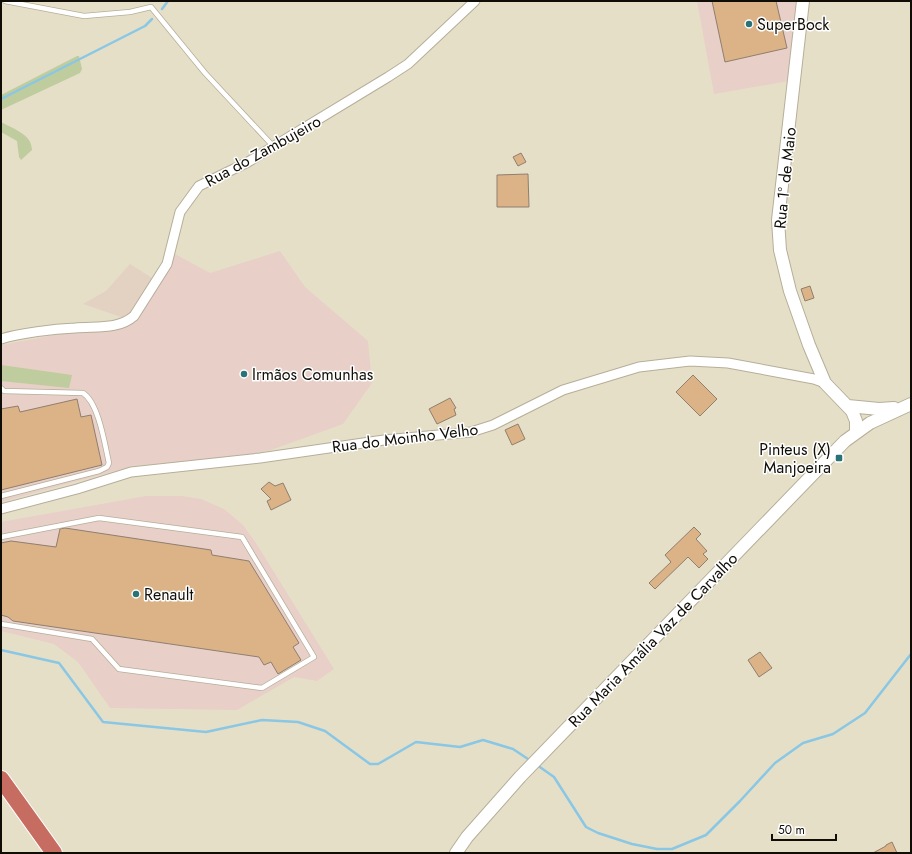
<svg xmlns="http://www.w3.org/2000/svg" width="912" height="854" font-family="Jost,sans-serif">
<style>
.commercial{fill:#e8cfc8}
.industrial{fill:#e3d2c1}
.green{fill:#bfcc9e}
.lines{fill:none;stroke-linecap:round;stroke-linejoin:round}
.stream{stroke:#89c7e4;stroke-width:2.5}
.building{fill:#dcb287;stroke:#8f7f6f}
.lane-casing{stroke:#b5ae99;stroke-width:6}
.street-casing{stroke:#b5ae99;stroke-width:11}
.secondary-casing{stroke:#b5ae99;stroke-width:14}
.highway-casing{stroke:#fff;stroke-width:18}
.lane{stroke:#fff;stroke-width:4.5}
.street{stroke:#fff;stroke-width:9}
.secondary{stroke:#fff;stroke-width:12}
.highway{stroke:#c66c61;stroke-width:16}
.poi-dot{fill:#297377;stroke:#fff;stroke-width:1.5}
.labels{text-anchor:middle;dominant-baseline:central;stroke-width:3;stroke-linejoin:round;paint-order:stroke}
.poi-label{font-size:16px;fill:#100d06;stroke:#fff;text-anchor:start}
.street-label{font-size:16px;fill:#100d06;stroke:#fff}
</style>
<rect width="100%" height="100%" fill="#e6dfc8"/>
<path class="commercial" d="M 697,1 L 798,1 L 789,81 L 714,94 Z
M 280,251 L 305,287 L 368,341 L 372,383 L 343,424 L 271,450 L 242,456 L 133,466 L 1,502 L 1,345 L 72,332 L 126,326 L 138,319 L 166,270 L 173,253 L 210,273 Z
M 146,496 L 182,496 L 201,499 L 224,509 L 243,525 L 256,543 L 334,669 L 317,681 L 294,677 L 237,710 L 110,708 L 78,662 L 54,644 L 1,631 L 1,522 Z"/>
<path class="industrial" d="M 130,264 L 152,278 L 130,314 L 124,318 L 83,304 L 106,291 Z"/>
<path class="green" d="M 77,56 L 79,56 L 82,69 L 80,73 L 1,110 L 1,95 Z
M 1,122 C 13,129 32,134 32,150 L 21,160 L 19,157 L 17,141 L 1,132 Z
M 1,365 L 72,375 L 69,388 L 1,381 Z"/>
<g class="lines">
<path class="stream" d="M 162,9 L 168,1
M 1,99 L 145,26 L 152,19
M 1,650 L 59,663 L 103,722 L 206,732 L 262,720 L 298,722 L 325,731 L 370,764 L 378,764 L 416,742 L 460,747 L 483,740 L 513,749 L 531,761
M 537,765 L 554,777 L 586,827 L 598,833 L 632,844 L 657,849 L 672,849 L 706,835 L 740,801 L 775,763 L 803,743 L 833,734 L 865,713 L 911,654"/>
</g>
<path class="building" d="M 712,1 L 776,1 L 787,48 L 725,62 Z
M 521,153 L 526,162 L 518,166 L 513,157 Z
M 528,174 L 529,207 L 497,207 L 497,175 Z
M 810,286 L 814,298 L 805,301 L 801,289 Z
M 693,375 L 717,399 L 700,416 L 676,392 Z
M 450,398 L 456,408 L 454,409 L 456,415 L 437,424 L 429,409 Z
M 77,399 L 81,417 L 91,415 L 102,465 L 1,490 L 1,409 L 18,406 L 20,412 Z
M 518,424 L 525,439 L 512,445 L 505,430 Z
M 269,482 L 275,486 L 283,483 L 291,500 L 271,510 L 267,501 L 271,499 L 261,489 Z
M 694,527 L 701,534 L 696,539 L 707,551 L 703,554 L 708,559 L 699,568 L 688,557 L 655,589 L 649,583 L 671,562 L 665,555 Z
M 65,528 L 211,550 L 212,555 L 249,561 L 299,643 L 293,647 L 301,660 L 278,674 L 271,662 L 264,665 L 259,657 L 13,621 L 8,617 L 1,615 L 1,543 L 11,541 L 56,547 L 60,529 Z
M 760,652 L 772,668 L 759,677 L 748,660 Z
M 892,842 L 897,853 L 873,853 L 886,846 L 886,845 Z"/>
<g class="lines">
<defs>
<path id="lane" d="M 5,1 L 84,16 L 130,12 L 151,7 L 205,73 L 274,147
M 1,388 L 4,391 L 83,393 C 99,403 105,446 109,463 L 107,467 L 99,471 L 1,496
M 1,537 L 99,518 L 242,537 L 314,657 L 262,688 L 119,669 L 92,639 L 1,624"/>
<path id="street" d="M 1,339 C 19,333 55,329 75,328 C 96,326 118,330 134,316 L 167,264 L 180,212 L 199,186 L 248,162 L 388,77 L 408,64 L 475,1
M 1,509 L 77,489 L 131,472 L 260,458 L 384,440 L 471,432 L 493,425 L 563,390 L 639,367 L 690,361 L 728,363 L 814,379 L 825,383"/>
<path id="secondary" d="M 803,1 L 778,220 L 780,250 L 790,291 L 809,345 L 825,383 L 852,411 L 856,421 L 856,432
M 848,406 L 879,409 L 894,408
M 456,853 L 467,837 L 520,777 L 845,441 L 870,423 L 911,404"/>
<path id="highway" d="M 1,779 L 54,853"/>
</defs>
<use href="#lane" class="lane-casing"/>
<use href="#street" class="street-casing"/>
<use href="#secondary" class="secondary-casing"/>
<use href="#highway" class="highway-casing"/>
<use href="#lane" class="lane"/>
<use href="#street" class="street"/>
<use href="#secondary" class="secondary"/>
<use href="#highway" class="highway"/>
</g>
<g class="poi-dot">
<circle cx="749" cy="24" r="4"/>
<circle cx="244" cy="374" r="4"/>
<rect x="835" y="454" width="8" height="8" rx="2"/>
<circle cx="136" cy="594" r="4"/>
</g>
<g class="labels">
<g class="poi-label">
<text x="757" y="24">SuperBock</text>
<text x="252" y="374">Irmãos Comunhas</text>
<text x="831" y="449" text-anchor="end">Pinteus (X)<tspan x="831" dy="18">Manjoeira</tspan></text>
<text x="144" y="594">Renault</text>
</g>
<g class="street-label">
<text transform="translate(263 151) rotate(-29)">Rua do Zambujeiro</text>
<text transform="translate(785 178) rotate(-84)">Rua 1º de Maio</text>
<text transform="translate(405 438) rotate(-7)">Rua do Moinho Velho</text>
<text transform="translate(653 640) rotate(-46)">Rua Maria Amália Vaz de Carvalho</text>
</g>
</g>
<rect width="912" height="854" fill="none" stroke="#100d06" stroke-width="4"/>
<path d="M772 834v6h64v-6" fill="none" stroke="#100d06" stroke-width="2"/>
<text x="778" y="834" font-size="12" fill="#100d06" stroke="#ffffff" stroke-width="3" paint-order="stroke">50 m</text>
</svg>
